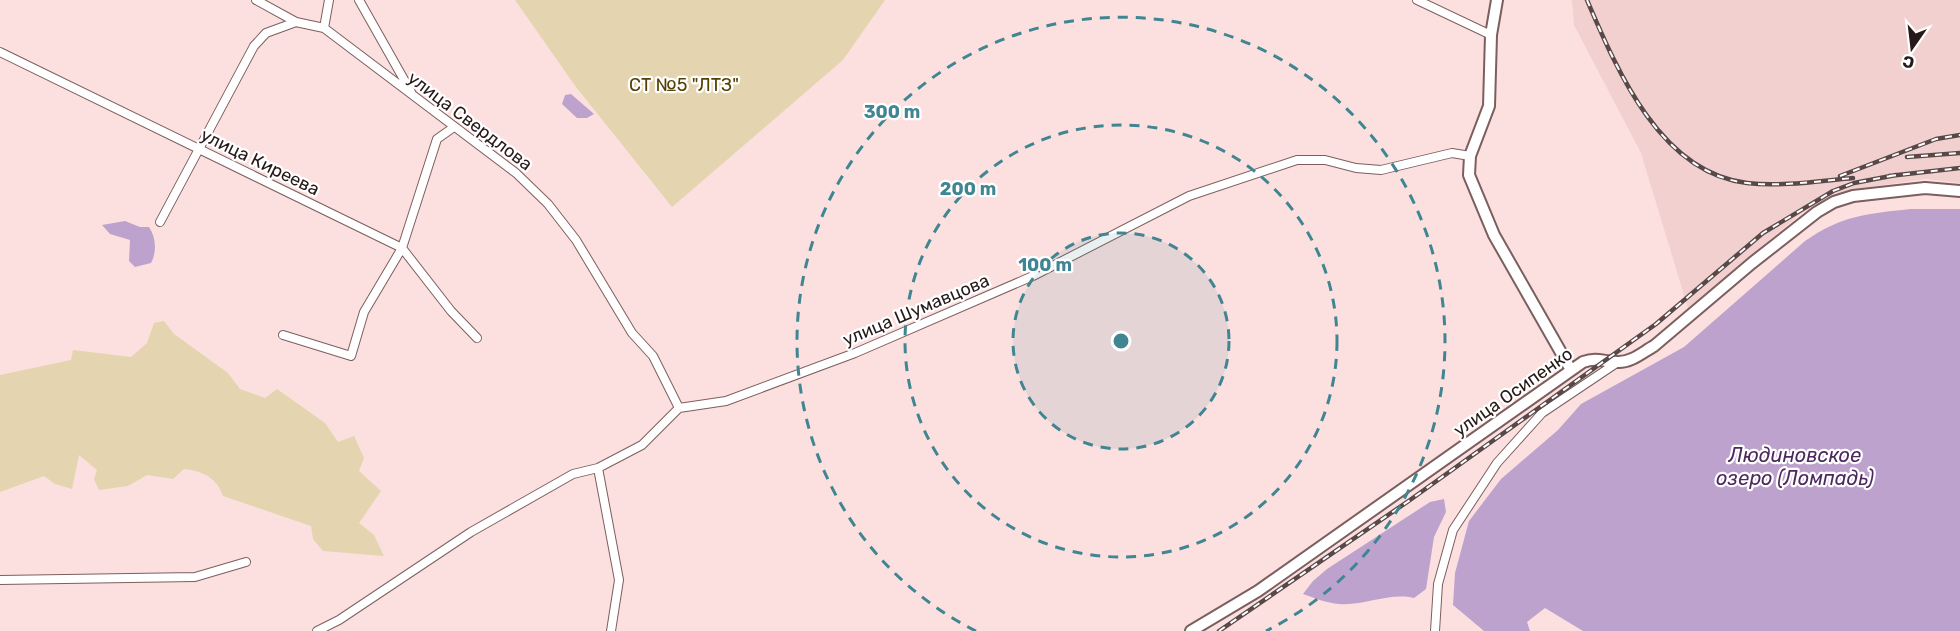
<svg xmlns="http://www.w3.org/2000/svg" width="1960" height="631" font-family="Rubik,sans-serif">
<style>
.built{fill:#f1d0cf}
.green{fill:#e4d4af}
.water{fill:#bda2cd}
.lines{fill:none;stroke-linecap:round;stroke-linejoin:round}
.street-casing{stroke:#7c5e5e;stroke-width:10}
.secondary-casing{stroke:#7c5e5e;stroke-width:14}
.street{stroke:#fff;stroke-width:8}
.secondary{stroke:#fff;stroke-width:10}
.rail-casing{stroke:#584848;stroke-width:4.5}
.rail{stroke:#fff;stroke-width:2;stroke-dasharray:7;stroke-linecap:butt}
.ring{fill:none;stroke:#408592;stroke-width:3;stroke-dasharray:10 8}
.labels{text-anchor:middle;dominant-baseline:central;stroke-width:4.5;stroke-linejoin:round;paint-order:stroke}
.park-label{font-size:18px;fill:#564103;stroke:#fff}
.street-label{font-size:18px;fill:#251919;stroke:#fff}
.water-label{font-size:20px;font-style:italic;fill:#4d295f;stroke:#fff}
.centre{fill:#408592;stroke:#fff;stroke-width:3}
.ring-label{font-size:18px;text-anchor:middle;font-weight:bold;fill:#408592;stroke:#fff;stroke-width:4.5;stroke-linejoin:round;paint-order:stroke}
</style>
<rect width="100%" height="100%" fill="#fce0df"/>
<path class="built" d="M 1572,0 L 1960,0 L 1960,183 L 1926,179 L 1848,190 L 1803,212 L 1688,308 L 1641,153 L 1574,25 Z"/>
<path class="green" d="M 515,0 L 885,0 L 843,60 L 672,207 L 576,87 Z
M 164,321 L 174,334 L 228,373 L 240,389 L 265,398 L 277,389 L 325,423 L 338,442 L 354,436 L 364,458 L 359,471 L 381,491 L 359,523 L 374,535 L 384,556 L 323,551 L 313,539 L 311,526 L 223,496 C 217,478 203,471 184,469 L 173,479 L 147,475 L 128,486 L 99,490 L 94,479 L 97,470 L 79,455 L 72,489 L 55,484 L 44,476 L 0,492 L 0,375 L 71,360 L 73,350 L 131,357 L 147,343 L 154,323 Z"/>
<path class="water" d="M 571,94 L 594,114 L 587,118 L 577,118 L 562,104 L 565,95 Z
M 1910,209 L 1960,209 L 1960,631 L 1583,631 L 1545,608 L 1527,622 L 1530,631 L 1484,631 L 1453,605 L 1455,573 L 1469,521 L 1501,479 L 1558,430 L 1581,404 L 1684,347 L 1805,241 C 1843,215 1866,214 1910,209 Z
M 125,221 L 140,227 L 149,227 C 156,237 157,252 151,263 L 135,267 L 129,261 L 130,240 L 110,234 L 102,225 Z
M 1444,499 L 1446,512 L 1434,537 L 1426,589 L 1414,598 C 1389,592 1365,606 1339,604 C 1327,603 1314,598 1303,594 L 1313,581 L 1327,569 L 1430,502 Z"/>
<g class="lines">
<defs>
<path id="street" d="M 256,0 L 296,22 L 324,28 L 516,173 L 548,204 L 576,240 L 632,333 L 653,356 L 679,408
M 359,0 L 411,92
M 1417,0 L 1491,35
M 324,28 L 329,0
M 0,52 L 402,248 L 451,311 L 477,338
M 160,222 L 254,46 L 266,33 L 296,22
M 283,335 L 351,356 L 364,312 L 402,248 L 437,139 L 454,127
M 598,468 L 619,580 L 611,631
M 0,580 L 195,577 L 246,562
M 317,631 L 339,620 L 471,532 L 573,474 L 598,468 L 642,445 L 679,408 L 726,401 L 855,353 L 1033,276 L 1189,196 L 1297,160 L 1325,160 L 1356,168 L 1381,170 L 1452,153 L 1470,156
M 1435,631 L 1438,584 L 1453,530 L 1497,463 L 1542,413 L 1618,362"/>
<path id="secondary" d="M 1497,0 L 1491,35 L 1489,106 L 1470,156 L 1469,175 L 1494,235 L 1571,370
M 1191,631 L 1258,591 L 1583,362 C 1597,357 1604,362 1617,362 C 1631,363 1643,352 1654,346 L 1752,263 L 1817,212 L 1834,202 L 1853,196 L 1925,188 L 1960,191"/>
</defs>
<use href="#street" class="street-casing"/>
<use href="#secondary" class="secondary-casing"/>
<use href="#street" class="street"/>
<use href="#secondary" class="secondary"/>
<defs>
<path id="rail" d="M 1587,0 C 1617,70 1660,173 1747,183 C 1781,187 1819,181 1853,178
M 1907,157 L 1960,153
M 1840,176 L 1936,139 L 1960,135
M 1889,176 L 1960,168
M 1219,631 L 1410,500 L 1656,324 L 1763,233 L 1833,191 L 1854,183 L 1896,175"/>
</defs>
<use href="#rail" class="rail-casing"/>
<use href="#rail" class="rail"/>
</g>
<circle cx="1121" cy="341" r="108" fill="#408592" fill-opacity=".12"/>
<g class="ring">
<circle cx="1121" cy="341" r="108"/>
<circle cx="1121" cy="341" r="216"/>
<path d="M976 631A324 324 0 1 1 1266 631"/>
</g>
<g class="labels">
<g class="park-label">
<text x="684" y="85">СТ №5 "ЛТЗ"</text>
</g>
<g class="street-label">
<text transform="translate(470 121) rotate(37)">улица Свердлова</text>
<text transform="translate(260 162) rotate(26)">улица Киреева</text>
<text transform="translate(916 310) rotate(-23)">улица Шумавцова</text>
<text transform="translate(1513 392) rotate(-35)">улица Осипенко</text>
</g>
<g class="water-label">
<text x="1795" y="455">Людиновское<tspan x="1795" dy="23">озеро (Ломпадь)</tspan></text>
</g>
</g>
<circle cx="1121" cy="341" r="9" class="centre"/>
<g class="ring-label">
<text x="892" y="118">300 m</text>
<text x="968" y="195">200 m</text>
<text x="1045" y="271">100 m</text>
</g>
<g transform="translate(1912 48) rotate(194)" stroke="#ffffff" stroke-width="4.5" paint-order="stroke">
<path d="M0-4.5L10 22L0 15L-10 22Z" fill="#251919"/>
<text y="-9" font-size="16" font-weight="bold" text-anchor="middle" fill="#251919">С</text>
</g>
</svg>
